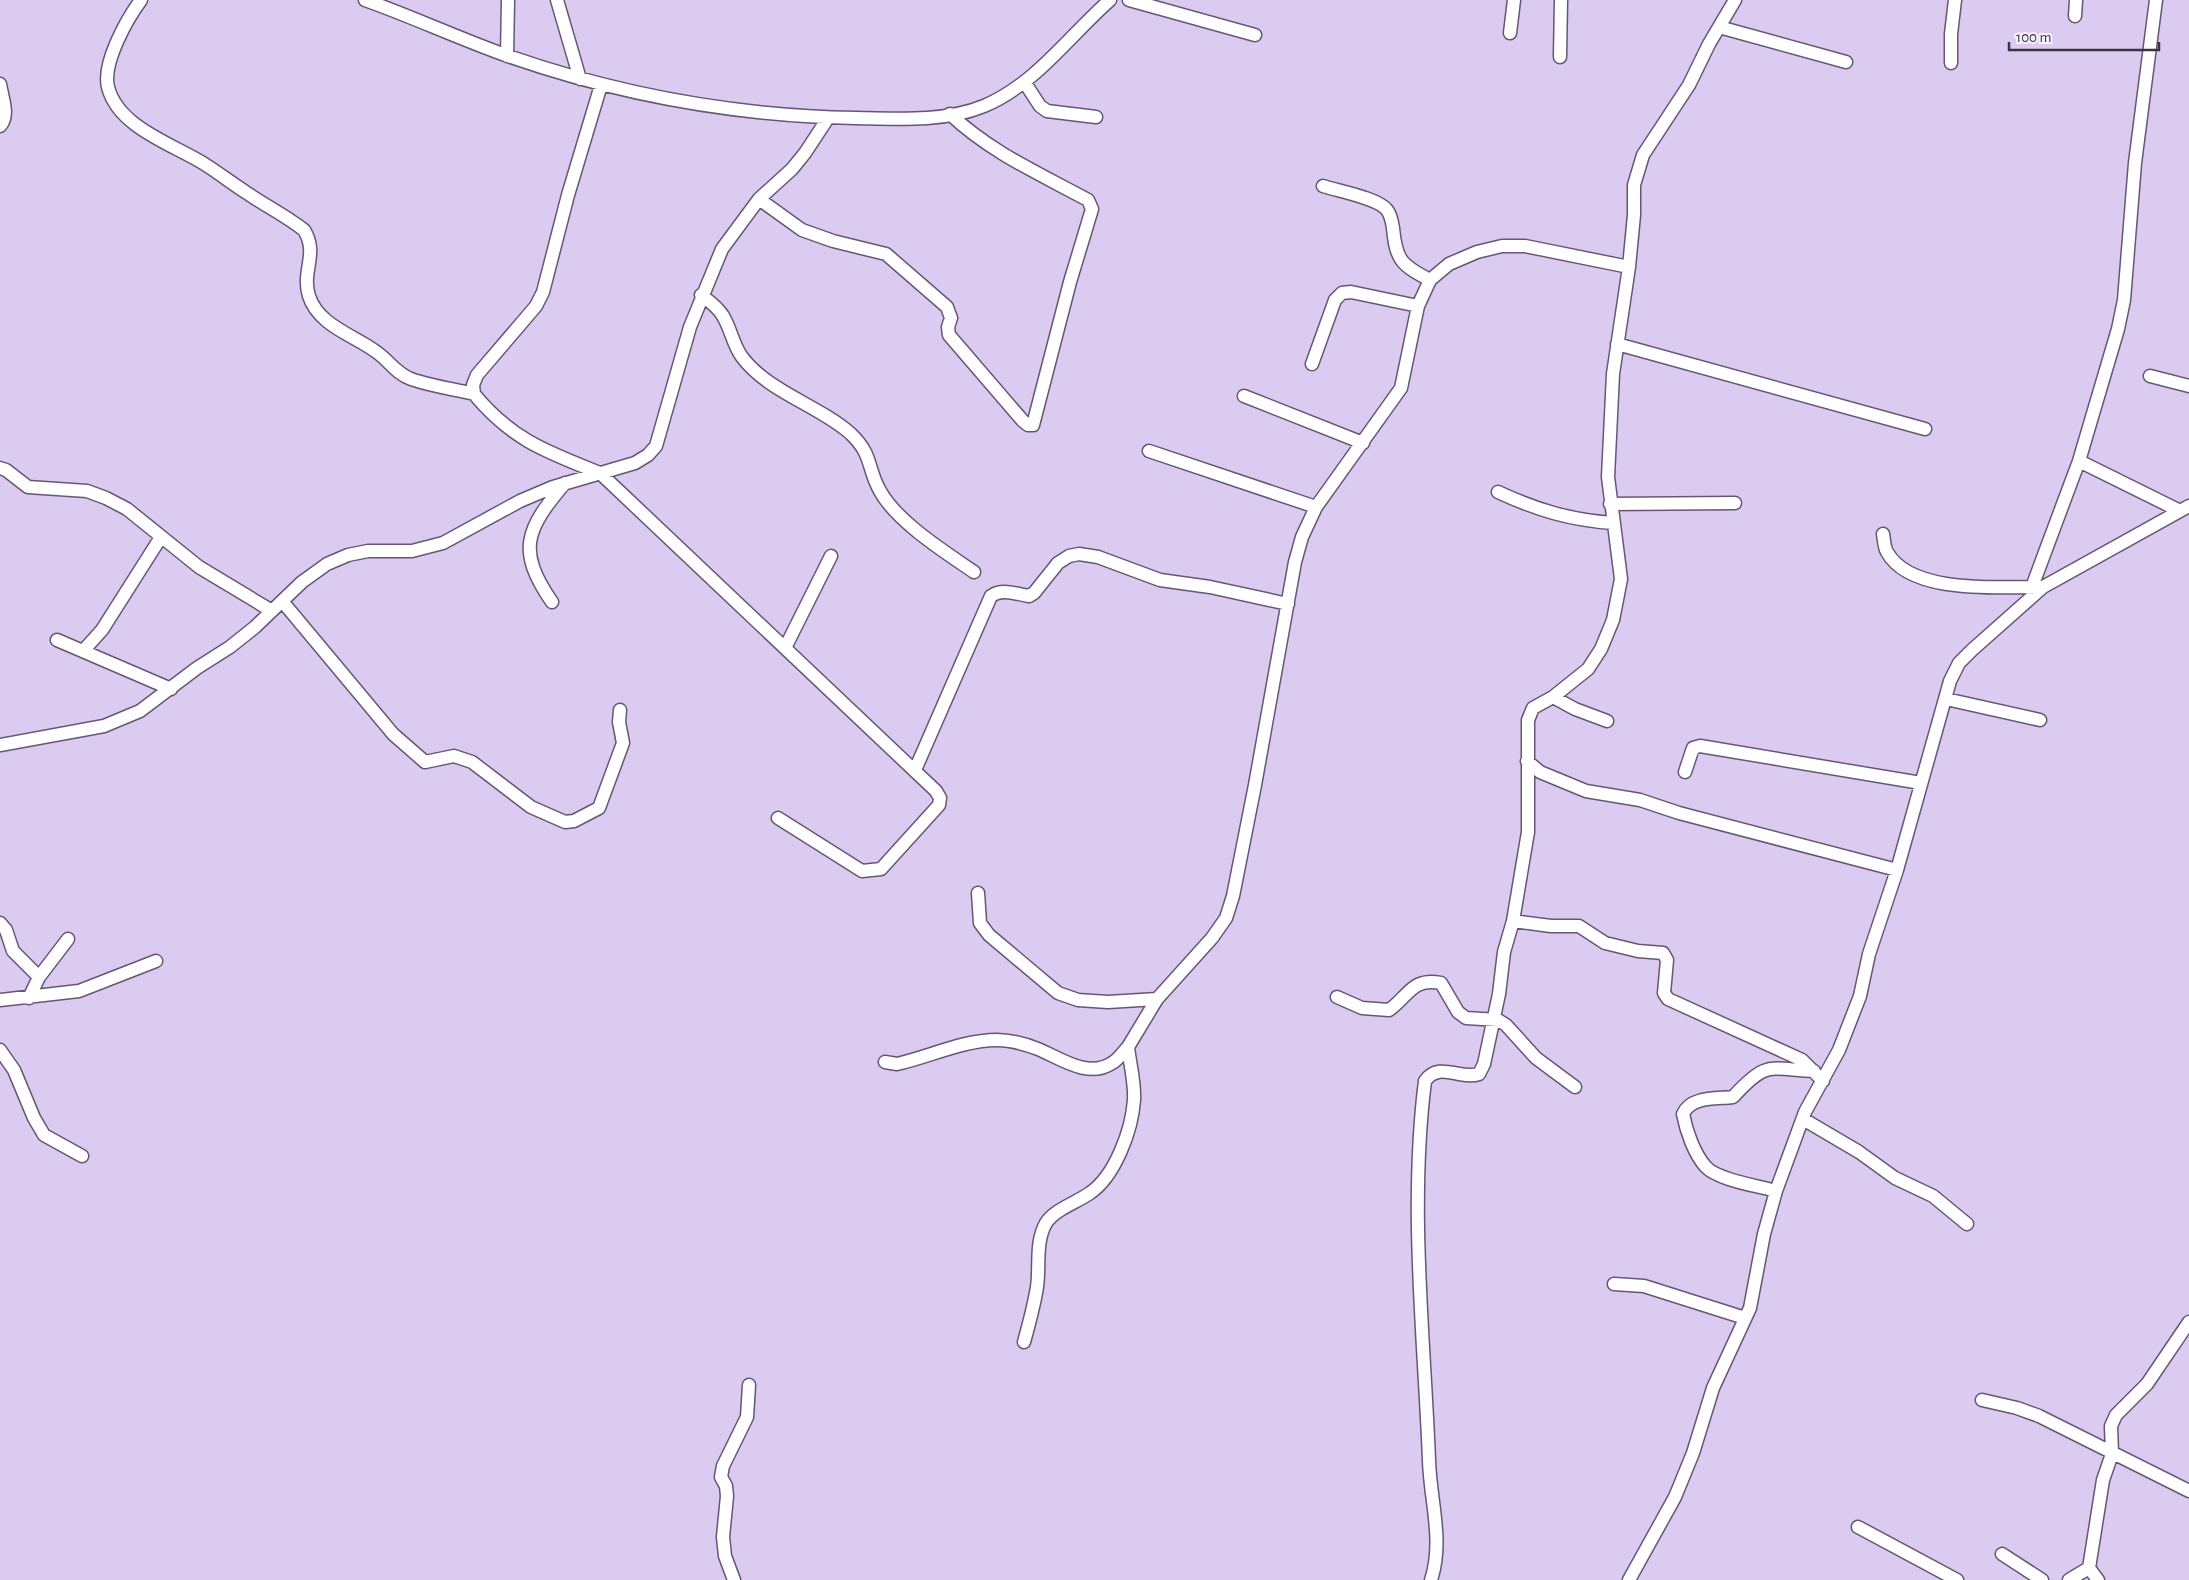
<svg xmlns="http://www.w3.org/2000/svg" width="2189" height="1580" font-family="'Alegreya Sans',sans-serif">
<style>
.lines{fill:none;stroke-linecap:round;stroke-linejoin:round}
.minor-casing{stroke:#655676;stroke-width:15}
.minor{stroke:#fff;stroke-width:12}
</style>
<rect width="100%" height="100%" fill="#dccbf1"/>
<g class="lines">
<defs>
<path id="minor" d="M 141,0 C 127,19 102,63 108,87 C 118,128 175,145 206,165 C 220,174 233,184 247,193 C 266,206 286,216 304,230 C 319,254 301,271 309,296 C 318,325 353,335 375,351 C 389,360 395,373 411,379 C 431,386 453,389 474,394
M 365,0 C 413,17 460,39 508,56 C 620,95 738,116 856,118 C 898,119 945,122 984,106 C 1036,84 1069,36 1110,0
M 557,0 L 580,79
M 1129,0 L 1255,35
M 2075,16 L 2076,0
M 1719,27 L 1846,62
M 1510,33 L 1514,0
M 507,56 L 508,0
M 1560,57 L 1561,0
M 1951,63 L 1951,34 L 1955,0
M 1025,83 L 1040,106 L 1047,111 L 1096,117
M 0,84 C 2,97 10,116 0,126
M 601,85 L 568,195 L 543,292 L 536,306 L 477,375 L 473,385 L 474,394 C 512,440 547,452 600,473 L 936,791 L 940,798 L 939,805 L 881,869 L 862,871 L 778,818
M 1323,186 C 1338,191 1378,198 1387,210 C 1391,215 1392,222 1393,228 C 1396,260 1401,265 1430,280
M 759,199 L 802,230 L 833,241 L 886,254 L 947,307 L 951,318 L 948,327 L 949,335 L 1023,421 L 1028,425 L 1033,425 L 1070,282 L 1092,209 L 1088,200 C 1040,174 990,152 950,114
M 701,295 C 709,301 718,307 723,316 C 731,329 733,345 742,357 C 768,392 820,406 851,434 C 873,455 867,468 880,491 C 897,522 945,552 974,572
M 1617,344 L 1925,429
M 1312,364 L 1335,300 L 1342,293 L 1351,292 L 1418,306
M 2150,376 L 2189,386
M 1244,396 L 1363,443
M 1149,451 L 1316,507
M 2079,461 L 2180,511
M 0,468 L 6,470 L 28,487 L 87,491 L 106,498 L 127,509 L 199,567 L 272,611
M 1498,492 C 1537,510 1570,520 1613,523
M 1610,504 L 1735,503
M 1883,534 C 1884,539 1884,547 1887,552 C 1910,594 1997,587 2038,587
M 2032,587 L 2079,461 L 2118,329 L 2124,300 L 2135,163 L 2156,0
M 282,601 L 393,734 L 425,762 L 454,756 L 472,762 L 531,807 L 565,822 L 574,821 L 599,808 L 623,743 L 619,722 L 620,710
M 552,602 C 516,550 526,529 565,483
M 57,640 L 171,689
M 785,648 L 831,556
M 83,651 L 102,630 L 161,537
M 1553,697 L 1575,709 L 1607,721
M 1946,699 L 2040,720
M 0,745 L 104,726 L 140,711 L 197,668 L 230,647 L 255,627 L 302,582 L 327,564 L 348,555 L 368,551 L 412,551 L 443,543 L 520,501 L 553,487 L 635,463 L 648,455 L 656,446 L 690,327 L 722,249 L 759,199 L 792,169 L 805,153 L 828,118
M 1527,761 L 1540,772 L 1586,791 L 1640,800 L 1679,813 L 1897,870
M 915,770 L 991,596 C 1002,588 1016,594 1029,596 L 1034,593 L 1058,563 L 1069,556 L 1079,554 L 1098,557 L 1160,580 L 1210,587 L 1288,604
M 1685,772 L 1693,748 L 1700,746 L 1921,783
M 978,893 L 980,923 L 989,935 L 1058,993 L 1078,1000 L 1108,1002 L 1157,999
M 1513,921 L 1551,926 L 1579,926 L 1605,943 L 1638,951 L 1663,953 L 1667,960 L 1664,993 L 1668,999 L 1802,1060 L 1823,1081
M 0,923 L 6,930 L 13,951 L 39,977
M 1337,997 L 1362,1008 L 1389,1010 C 1408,997 1412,977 1441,983 L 1458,1012 L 1466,1018 L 1498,1020 L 1506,1025 L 1536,1058 L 1575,1087
M 29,998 L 39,977 L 68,939
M 0,1000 L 79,991 L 156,961
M 0,1050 L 14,1070 L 34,1118 L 44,1135 L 82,1156
M 885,1062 L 897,1064 C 929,1057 963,1040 997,1040 C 1010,1040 1025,1044 1038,1049 C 1060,1058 1088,1079 1112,1063 C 1118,1060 1123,1052 1128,1047
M 1803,1119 L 1859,1152 L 1895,1178 L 1933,1196 L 1967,1224
M 1776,1191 C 1759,1186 1718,1180 1706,1167 C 1694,1154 1686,1130 1683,1114 C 1691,1096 1716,1099 1733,1097 C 1767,1060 1768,1069 1814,1071
M 1614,1284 L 1644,1286 L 1745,1318
M 1024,1342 C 1029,1324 1034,1306 1037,1287 C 1040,1266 1035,1242 1046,1223 C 1055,1209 1076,1203 1090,1193 C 1115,1176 1132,1130 1134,1100 C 1135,1082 1130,1065 1128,1047 L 1157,999 L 1212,938 L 1226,918 L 1233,896 L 1255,785 L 1295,562 L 1302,537 L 1316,507 L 1401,388 L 1418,306 L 1430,280 L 1449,264 L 1477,252 L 1502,246 L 1525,246 L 1629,267
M 1982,1400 L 2017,1408 L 2039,1416 L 2189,1491
M 1858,1527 L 1957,1580
M 2002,1554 L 2042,1580
M 734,1580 L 725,1556 L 723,1537 L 727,1496 L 726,1486 L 721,1477 L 723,1466 L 747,1417 L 749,1385
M 1431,1580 C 1444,1540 1430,1501 1429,1460 C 1424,1334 1409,1207 1425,1081 C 1439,1061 1460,1080 1479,1074 L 1484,1064 L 1499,994 L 1504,952 L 1513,921 L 1528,832 L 1528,720 L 1533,708 L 1553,697 L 1588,669 L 1601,649 L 1613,620 L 1621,579 L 1608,477 L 1613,374 L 1629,267 L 1634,215 L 1634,185 L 1643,155 L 1689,85 L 1709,44 L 1735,0
M 1629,1580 L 1675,1497 L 1693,1453 L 1713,1388 L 1750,1308 L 1764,1234 L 1776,1191 L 1805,1112 L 1839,1050 L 1860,996 L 1869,954 L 1897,870 L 1950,681 L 1959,663 L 1972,650 L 2043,587 L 2189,506
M 2069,1580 L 2089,1568
M 2098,1580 L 2089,1568 L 2103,1480 L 2112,1454 L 2111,1426 L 2116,1415 L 2147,1384 L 2189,1322"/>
</defs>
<use href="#minor" class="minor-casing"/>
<use href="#minor" class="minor"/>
</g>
<path d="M2009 42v8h150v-8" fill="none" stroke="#393342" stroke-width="2.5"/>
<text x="2016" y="42" font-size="15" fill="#393342" stroke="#f7f2fe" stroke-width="4" paint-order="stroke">100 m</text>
</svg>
